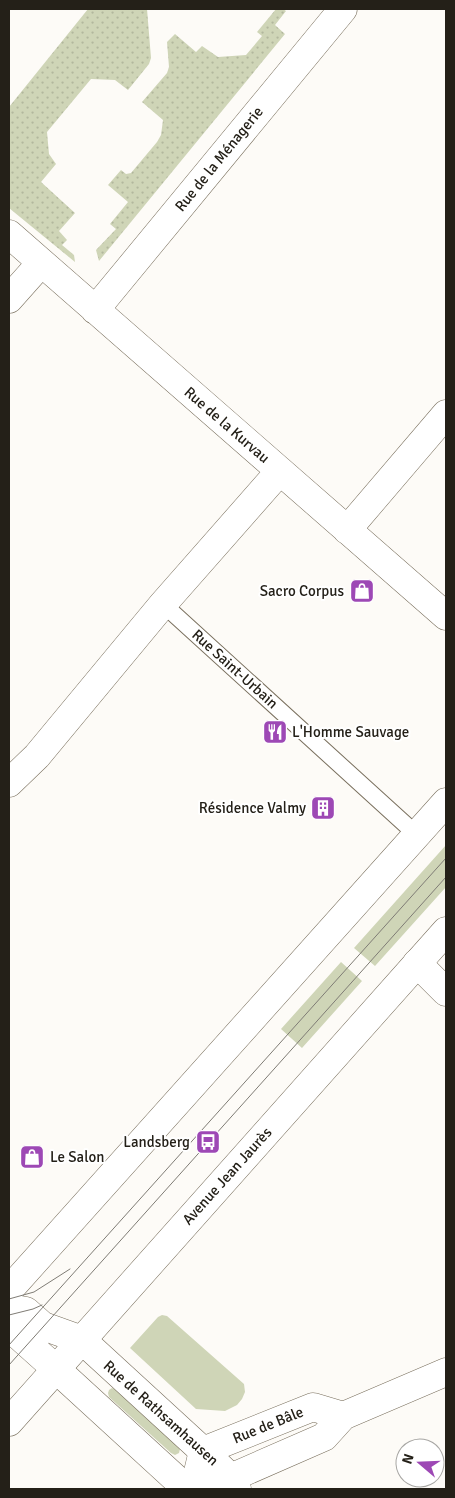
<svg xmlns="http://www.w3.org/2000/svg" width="455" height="1498" font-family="Signika,sans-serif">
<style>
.grass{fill:#cfd5b7}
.park{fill:url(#park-dots)}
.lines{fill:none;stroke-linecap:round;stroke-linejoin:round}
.service-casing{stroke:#796f5d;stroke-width:18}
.minor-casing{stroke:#796f5d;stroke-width:29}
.tertiary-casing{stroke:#796f5d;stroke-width:29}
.secondary-casing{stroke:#796f5d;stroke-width:29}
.service{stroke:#fff;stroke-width:16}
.minor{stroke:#fff;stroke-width:28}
.tertiary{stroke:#fff;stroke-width:28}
.secondary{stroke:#fff;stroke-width:28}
.tram{stroke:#7f7c75;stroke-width:1}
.labels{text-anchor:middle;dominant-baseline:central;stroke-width:4;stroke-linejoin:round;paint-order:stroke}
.street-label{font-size:15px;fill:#242018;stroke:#fff}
.poi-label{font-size:15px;fill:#242018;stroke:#fff;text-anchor:end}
</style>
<defs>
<pattern id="park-dots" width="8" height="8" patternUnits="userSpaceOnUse" patternTransform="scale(1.25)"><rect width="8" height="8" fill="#cfd5b7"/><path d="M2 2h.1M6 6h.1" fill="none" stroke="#b2b79d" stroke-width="1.8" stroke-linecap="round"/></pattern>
</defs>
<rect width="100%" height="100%" fill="#fdfbf7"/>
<path class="grass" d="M 446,845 L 446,887 L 375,966 L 354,948 Z
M 341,962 L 362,981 L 302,1048 L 281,1029 Z
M 162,1315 L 167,1316 L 244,1384 L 245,1392 L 242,1399 L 237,1405 L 225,1411 L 196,1409 L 130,1348 L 158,1317 Z
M 112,1388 L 116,1390 L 178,1446 L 180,1449 L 179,1453 L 175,1455 L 171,1453 L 109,1397 L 108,1393 L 109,1390 Z"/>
<path class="park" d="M 88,9 L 147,9 L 151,58 L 149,64 L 128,90 L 115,80 L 91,79 L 47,132 L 49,154 L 56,164 L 41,182 L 75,213 L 59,231 L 67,240 L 62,245 L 74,255 L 75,262 L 9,208 L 9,107 Z
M 276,9 L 283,9 L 286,11 L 275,25 L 285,34 L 99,261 L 96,250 L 116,229 L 110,224 L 128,202 L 108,185 L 121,170 L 126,174 L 131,173 L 157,142 L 161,135 L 163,120 L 142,102 L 167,73 L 169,67 L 167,42 L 175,34 L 196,52 L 202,46 L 218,57 L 246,55 L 262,36 L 257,32 Z"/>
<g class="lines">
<defs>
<path id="service" d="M 163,604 L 417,835"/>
<path id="minor" d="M 9,234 L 446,616
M 9,299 L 41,263
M 95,310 L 343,9
M 347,530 L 446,414
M 9,783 L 37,756 L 163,604 L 280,471
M 417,963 L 446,992
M 194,1489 L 203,1451 L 313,1407 L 343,1416
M 205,1489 L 324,1437 L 343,1416 L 446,1372"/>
<path id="tertiary" d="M 82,1340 L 203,1451 L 231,1478 L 237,1489
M 56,1369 L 187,1489"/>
<path id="secondary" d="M 9,1290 L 446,802
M 9,1308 L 26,1311 L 43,1326 L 82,1340
M 9,1324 L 18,1335 L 56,1369
M 9,1422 L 446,931"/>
</defs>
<use href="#service" class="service-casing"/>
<use href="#minor" class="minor-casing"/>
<use href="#tertiary" class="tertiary-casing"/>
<use href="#secondary" class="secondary-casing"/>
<use href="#service" class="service"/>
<use href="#minor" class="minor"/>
<use href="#tertiary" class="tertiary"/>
<use href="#secondary" class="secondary"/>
<path class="tram" d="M 9,1299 L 34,1292 L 70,1269
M 9,1315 L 33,1309 L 42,1305
M 9,1345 L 446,858
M 9,1365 L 446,877"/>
</g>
<defs>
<symbol id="shop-square" viewBox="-11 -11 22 22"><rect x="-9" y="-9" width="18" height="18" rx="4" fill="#9d48b5" stroke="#fff"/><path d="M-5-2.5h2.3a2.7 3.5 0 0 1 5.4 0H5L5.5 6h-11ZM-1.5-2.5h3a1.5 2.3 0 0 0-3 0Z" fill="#fff"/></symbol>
<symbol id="restaurant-square" viewBox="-11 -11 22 22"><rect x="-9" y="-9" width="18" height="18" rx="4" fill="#9d48b5" stroke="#fff"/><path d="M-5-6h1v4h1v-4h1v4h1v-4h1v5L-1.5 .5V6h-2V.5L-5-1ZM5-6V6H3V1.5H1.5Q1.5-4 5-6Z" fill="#fff"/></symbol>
<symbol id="building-square" viewBox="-11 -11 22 22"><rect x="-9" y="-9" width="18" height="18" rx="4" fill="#9d48b5" stroke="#fff"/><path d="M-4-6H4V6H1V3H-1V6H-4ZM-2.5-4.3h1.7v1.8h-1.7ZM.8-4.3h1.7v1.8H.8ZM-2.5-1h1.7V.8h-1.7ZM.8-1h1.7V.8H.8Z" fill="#fff"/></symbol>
<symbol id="bus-square" viewBox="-11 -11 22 22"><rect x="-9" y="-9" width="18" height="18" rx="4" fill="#9d48b5" stroke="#fff"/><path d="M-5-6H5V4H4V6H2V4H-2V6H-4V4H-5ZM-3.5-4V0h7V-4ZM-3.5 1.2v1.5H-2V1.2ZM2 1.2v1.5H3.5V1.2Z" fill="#fff"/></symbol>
</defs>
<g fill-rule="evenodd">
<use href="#shop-square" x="348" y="577" width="28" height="28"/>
<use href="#restaurant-square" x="261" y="718" width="28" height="28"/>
<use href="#building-square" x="309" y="794" width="28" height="28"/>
<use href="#bus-square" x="194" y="1128" width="28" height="28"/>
<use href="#shop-square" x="18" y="1143" width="28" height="28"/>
</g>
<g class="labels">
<g class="street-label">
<text transform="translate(219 159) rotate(-51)">Rue de la Ménagerie</text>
<text transform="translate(227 425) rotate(41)">Rue de la Kurvau</text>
<text transform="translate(235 669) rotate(42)">Rue Saint-Urbain</text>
<text transform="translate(227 1176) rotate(-48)">Avenue Jean Jaurès</text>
<text transform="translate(161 1413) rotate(42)">Rue de Rathsamhausen</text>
<text transform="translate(268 1425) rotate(-22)">Rue de Bâle</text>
</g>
<g class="poi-label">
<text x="344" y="591">Sacro Corpus</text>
<text x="292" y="732" text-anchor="start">L'Homme Sauvage</text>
<text x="306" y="808">Résidence Valmy</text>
<text x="190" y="1142">Landsberg</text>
<text x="50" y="1157" text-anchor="start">Le Salon</text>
</g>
</g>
<rect width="455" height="1498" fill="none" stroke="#242018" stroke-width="20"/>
<g transform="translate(420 1463) rotate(289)"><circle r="24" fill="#ffffff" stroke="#a7a6a3"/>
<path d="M0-4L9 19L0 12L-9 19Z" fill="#9d48b5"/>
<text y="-8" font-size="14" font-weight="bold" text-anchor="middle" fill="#242018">N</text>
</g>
</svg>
